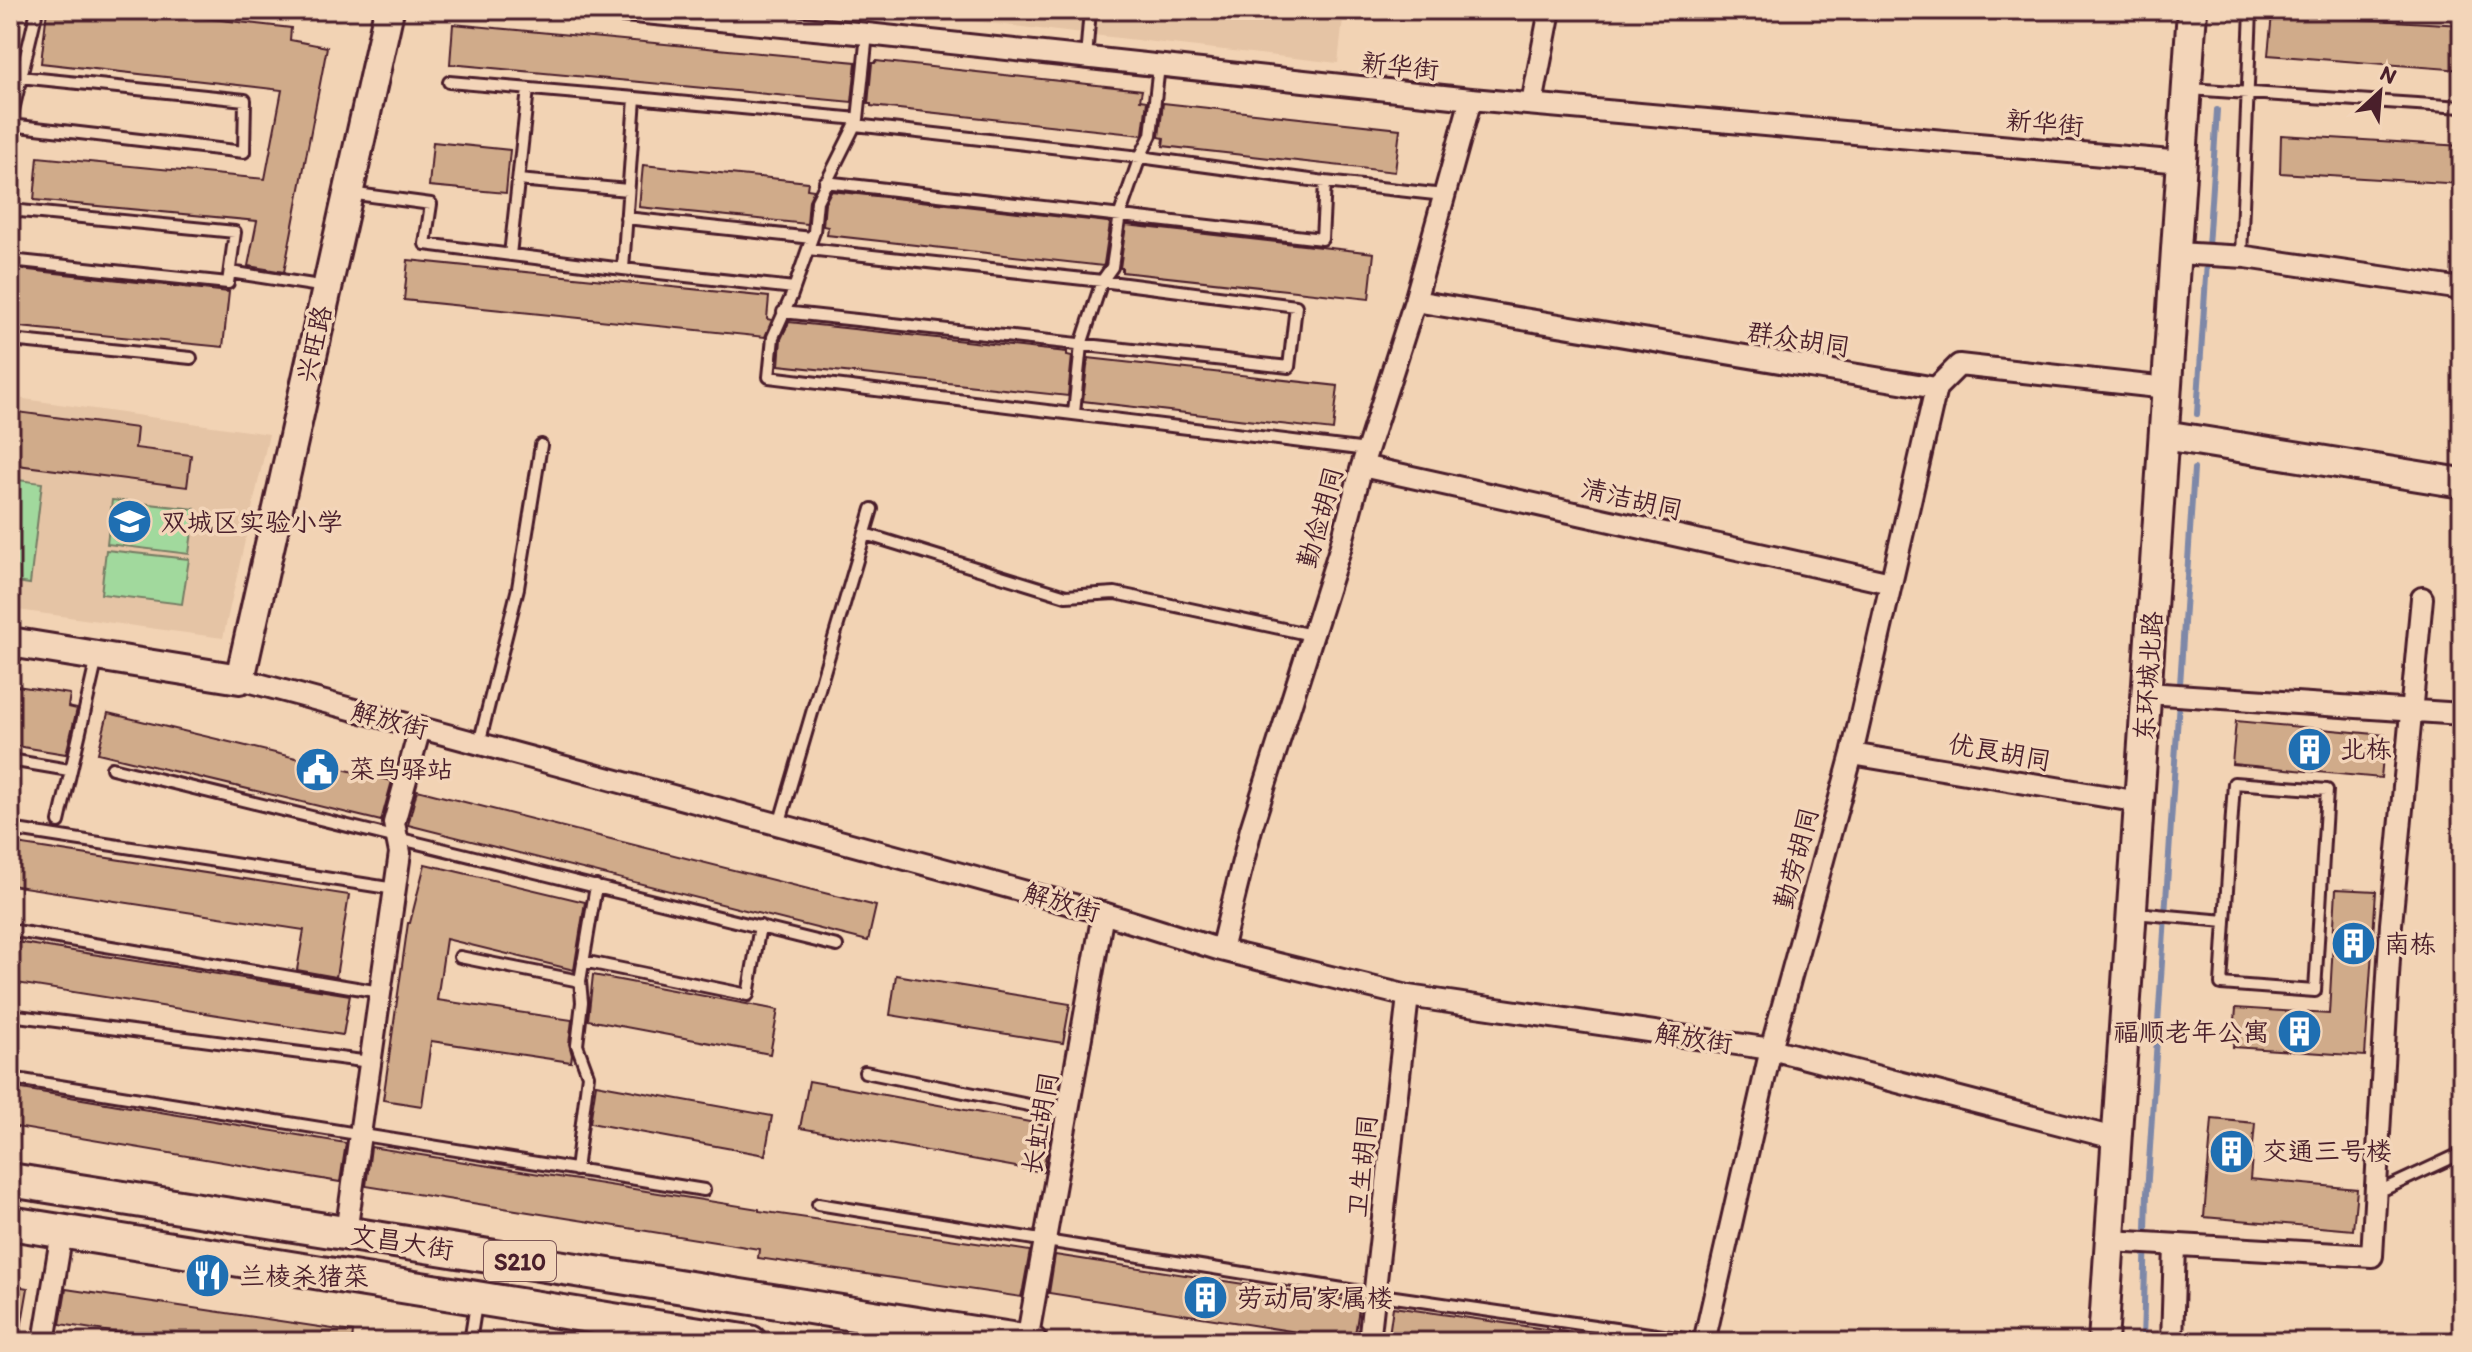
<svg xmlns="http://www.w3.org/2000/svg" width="2472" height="1352" font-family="Itim,'LXGW WenKai TC',sans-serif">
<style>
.built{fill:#e5c4a5}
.green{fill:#a1d99d;stroke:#767c64;stroke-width:2}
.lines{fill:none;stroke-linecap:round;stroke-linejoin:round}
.stream{stroke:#7e88a8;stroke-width:6}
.building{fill:#d0ab8a;stroke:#4a1f2b;stroke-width:2}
.lane-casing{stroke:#4a1f2b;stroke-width:16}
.street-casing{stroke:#4a1f2b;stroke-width:26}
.secondary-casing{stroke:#4a1f2b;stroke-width:34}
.primary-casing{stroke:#4a1f2b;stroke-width:38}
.lane{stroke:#f3d5b9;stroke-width:10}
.street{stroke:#f3d5b9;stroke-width:20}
.secondary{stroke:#f3d5b9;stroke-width:28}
.primary{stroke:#f3d5b9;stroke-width:32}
.labels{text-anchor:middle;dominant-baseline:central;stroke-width:7;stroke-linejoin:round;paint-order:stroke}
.shield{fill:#f3d5b9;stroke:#7d5656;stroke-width:2}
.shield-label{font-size:24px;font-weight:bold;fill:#4a1f2b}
.street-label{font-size:26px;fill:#4a1f2b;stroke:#f3d5b9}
.poi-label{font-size:26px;fill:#4a1f2b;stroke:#f3d5b9;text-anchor:start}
</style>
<rect width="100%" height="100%" fill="#f2d3b4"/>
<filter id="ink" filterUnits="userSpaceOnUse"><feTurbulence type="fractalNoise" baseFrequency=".0125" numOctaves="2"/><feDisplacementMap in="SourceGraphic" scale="16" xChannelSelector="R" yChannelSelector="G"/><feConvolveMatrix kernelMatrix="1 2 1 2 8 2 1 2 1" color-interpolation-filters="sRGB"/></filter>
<g filter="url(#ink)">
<path class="built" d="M 955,10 L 1344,10 L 1338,63 L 953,19 Z
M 10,397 L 269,434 L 223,638 L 10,609 Z"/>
<path class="green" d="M 10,479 L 42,483 L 30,584 L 10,581 Z
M 112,500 L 195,509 L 189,554 L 107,544 Z
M 106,550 L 189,559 L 182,604 L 101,594 Z"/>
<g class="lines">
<path class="stream" d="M 2197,414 L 2217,110
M 2143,1342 L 2147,1193 L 2194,469"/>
</g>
<path class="building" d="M 47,10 L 132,10 L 291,28 L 290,40 L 327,47 L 284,272 L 248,266 L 257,221 L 34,200 L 38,157 L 265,179 L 282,90 L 41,63 Z
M 2272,14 L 2462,25 L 2462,70 L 2268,55 Z
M 453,24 L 856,62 L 852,102 L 450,64 Z
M 876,61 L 1142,90 L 1140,100 L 1147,101 L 1143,133 L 1142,135 L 871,106 L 871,104 L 868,104 L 872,63 L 875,63 Z
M 1163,103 L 1400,129 L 1395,172 L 1163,146 L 1164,138 L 1159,137 Z
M 2281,135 L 2462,146 L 2462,184 L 2280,173 Z
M 433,142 L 510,150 L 506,193 L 429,186 Z
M 643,165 L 808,182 L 807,189 L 814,190 L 809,200 L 807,224 L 639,207 Z
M 831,191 L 1108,222 L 1110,224 L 1104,264 L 1103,266 L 827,235 L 828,227 L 823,226 L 825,203 Z
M 1126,225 L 1374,253 L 1369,299 L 1122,272 L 1122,268 L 1120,268 Z
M 408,260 L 769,297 L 767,319 L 772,320 L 765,337 L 404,300 Z
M 10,268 L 229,292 L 223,347 L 10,326 Z
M 789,322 L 1067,352 L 1067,355 L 1072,356 L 1068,396 L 779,365 L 781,339 Z
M 1088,358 L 1338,386 L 1333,430 L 1083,401 Z
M 10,411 L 137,428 L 135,448 L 191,455 L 187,487 L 10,464 Z
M 10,685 L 70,694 L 68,707 L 77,709 L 66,754 L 10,745 Z
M 108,713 L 392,781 L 381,821 L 98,753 Z
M 2236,721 L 2385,735 L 2381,778 L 2232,764 Z
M 417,790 L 876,906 L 868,941 L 408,825 Z
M 10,843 L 349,895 L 336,977 L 297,970 L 304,930 L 10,885 Z
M 425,864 L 585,902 L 574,970 L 446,939 L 437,1000 L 572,1020 L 569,1044 L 572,1055 L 571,1062 L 431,1041 L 422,1106 L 383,1100 L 408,923 L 410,923 Z
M 2336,889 L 2376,891 L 2365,1056 L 2233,1047 L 2236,1008 L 2329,1014 Z
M 10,941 L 350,995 L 343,1035 L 10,982 Z
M 593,975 L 778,1010 L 770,1054 L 588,1020 Z
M 896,975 L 1070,1004 L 1063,1043 L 890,1015 Z
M 809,1081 L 1051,1126 L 1043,1172 L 800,1128 Z
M 596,1084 L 772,1116 L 765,1155 L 590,1123 Z
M 10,1087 L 346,1143 L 340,1182 L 10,1126 Z
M 2212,1119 L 2255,1123 L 2250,1179 L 2357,1189 L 2353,1230 L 2204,1217 Z
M 371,1147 L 759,1209 L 759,1211 L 1030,1251 L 1023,1289 L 1021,1297 L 758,1258 L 759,1249 L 366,1186 Z
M 1055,1255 L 1360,1302 L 1354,1341 L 1049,1293 Z
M 10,1285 L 28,1288 L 19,1340 L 10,1339 Z
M 66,1289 L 353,1332 L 352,1342 L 176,1342 L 60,1324 Z
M 1393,1307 L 1566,1332 L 1565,1342 L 1388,1342 Z"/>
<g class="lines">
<defs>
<path id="lane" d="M 867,34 L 858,119 L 817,201 L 814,232 L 791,297 L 773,337 L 769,377 L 1367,450
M 1086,58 L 1090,10
M 10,76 L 245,100 L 244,152 L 10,125
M 449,82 L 635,98
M 2189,89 L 2462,107
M 10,123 L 37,10
M 855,125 L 1140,157 L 1325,182 L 1444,195
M 518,180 L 628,190
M 825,182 L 1322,239 L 1325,182
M 349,193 L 431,204 L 425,244 L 623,269
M 10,210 L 235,232 L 228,283 L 10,260
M 626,218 L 812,238
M 510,255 L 528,89
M 2241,256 L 2251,10
M 230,272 L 326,287
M 794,288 L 623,269 L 635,98 L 858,119
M 783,312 L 1289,367 L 1296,306 L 1102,281 L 808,249
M 10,340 L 191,358
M 1074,413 L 1081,345 L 1102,281 L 1112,267 L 1120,214 L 1140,157 L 1151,135 L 1159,66
M 865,534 L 1066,596 L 1115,593 L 1312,635
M 479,744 L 518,588 L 541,445
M 10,760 L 69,770
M 112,768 L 837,946
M 59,822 L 97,658
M 779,825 L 872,509
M 10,829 L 395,889
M 2134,913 L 2225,921 L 2234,783 L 2327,790 L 2315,991 L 2221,984 L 2225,921
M 10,930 L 380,992
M 460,957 L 580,981 L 596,886
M 583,961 L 748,995 L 760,926
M 10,1015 L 370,1062
M 865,1072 L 1068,1113
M 10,1078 L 704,1190
M 576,1170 L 588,1075 L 577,1045 L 582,1002 L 580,981
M 2376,1193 L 2462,1153
M 818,1204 L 1374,1294 L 1705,1342
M 470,1342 L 476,1304"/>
<path id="street" d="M 613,10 L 867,34 L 1471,99 L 2182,162
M 1532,104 L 1550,10
M 2176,253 L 2246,257 L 2462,289
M 1415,301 L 1936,388 L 1959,365 L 2167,388
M 1362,466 L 1891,583
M 240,679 L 939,868 L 1103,913 L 1221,950 L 1408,996 L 1771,1049 L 2118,1139
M 2147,693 L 2462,714
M 1852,754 L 2140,802
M 1221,950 L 1251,829 L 1340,549 L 1362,466 L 1415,301 L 1471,99
M 346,1233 L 400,853 L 394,823 L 420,728
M 2110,1241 L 2372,1256 L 2391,924 L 2422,598
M 1027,1341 L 1103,913
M 44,1342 L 62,1232
M 1369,1342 L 1408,996
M 1704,1342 L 1771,1049 L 1852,754 L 1936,388
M 2172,1342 L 2175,1245"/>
<path id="secondary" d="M 2164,435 L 2462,483
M 10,642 L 240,679 L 389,10
M 2103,1342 L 2192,10"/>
<path id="primary" d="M 10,1180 L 1030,1342
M 10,1223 L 750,1342"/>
</defs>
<use href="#lane" class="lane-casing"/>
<use href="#street" class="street-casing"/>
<use href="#secondary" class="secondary-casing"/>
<use href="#primary" class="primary-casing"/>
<use href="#lane" class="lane"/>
<use href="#street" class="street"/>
<use href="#secondary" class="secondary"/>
<use href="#primary" class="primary"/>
</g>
</g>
<defs>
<symbol id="school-disc" viewBox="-11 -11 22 22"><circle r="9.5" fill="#1f6fb2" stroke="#f3d5b9"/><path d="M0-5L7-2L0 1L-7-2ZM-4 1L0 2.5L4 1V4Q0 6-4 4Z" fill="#fff"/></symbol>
<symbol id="building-disc" viewBox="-11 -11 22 22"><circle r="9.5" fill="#1f6fb2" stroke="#f3d5b9"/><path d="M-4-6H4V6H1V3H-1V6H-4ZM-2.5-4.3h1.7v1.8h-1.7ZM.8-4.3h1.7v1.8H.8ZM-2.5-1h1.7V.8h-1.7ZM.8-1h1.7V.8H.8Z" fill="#fff"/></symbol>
<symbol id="civic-disc" viewBox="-11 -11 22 22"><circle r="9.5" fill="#1f6fb2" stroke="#f3d5b9"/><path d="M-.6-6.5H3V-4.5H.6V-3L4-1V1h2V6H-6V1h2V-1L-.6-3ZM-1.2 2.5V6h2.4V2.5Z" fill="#fff"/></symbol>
<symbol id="restaurant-disc" viewBox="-11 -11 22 22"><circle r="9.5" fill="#1f6fb2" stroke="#f3d5b9"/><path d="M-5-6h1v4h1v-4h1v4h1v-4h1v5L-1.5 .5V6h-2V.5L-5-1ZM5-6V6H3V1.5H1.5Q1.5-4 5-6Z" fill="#fff"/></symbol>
</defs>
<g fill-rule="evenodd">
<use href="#school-disc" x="104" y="496" width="51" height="51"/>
<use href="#building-disc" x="2284" y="724" width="51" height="51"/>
<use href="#civic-disc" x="292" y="744" width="51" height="51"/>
<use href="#building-disc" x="2328" y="918" width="51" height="51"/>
<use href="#building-disc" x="2274" y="1006" width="51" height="51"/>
<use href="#building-disc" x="2206" y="1126" width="51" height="51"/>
<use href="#restaurant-disc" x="182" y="1250" width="51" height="51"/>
<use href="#building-disc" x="1180" y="1272" width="51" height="51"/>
</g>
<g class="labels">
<rect class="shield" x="484" y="1241" width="72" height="40" rx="6"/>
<g class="shield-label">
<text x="520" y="1261">S210</text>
</g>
<g class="street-label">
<text transform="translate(1400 66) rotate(6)">新华街</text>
<text transform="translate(2045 123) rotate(5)">新华街</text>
<text transform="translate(1799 339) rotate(9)">群众胡同</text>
<text transform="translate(314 344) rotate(-77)">兴旺路</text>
<text transform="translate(1632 499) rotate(13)">清洁胡同</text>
<text transform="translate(1320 517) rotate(-74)">勤俭胡同</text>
<text transform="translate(2148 676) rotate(-86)">东环城北路</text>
<text transform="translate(390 720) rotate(15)">解放街</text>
<text transform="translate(2000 752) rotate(10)">优良胡同</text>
<text transform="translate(1796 858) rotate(-75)">勤劳胡同</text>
<text transform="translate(1062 902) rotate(16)">解放街</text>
<text transform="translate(1694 1038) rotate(8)">解放街</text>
<text transform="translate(1040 1123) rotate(-80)">长虹胡同</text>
<text transform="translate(1362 1166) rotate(-84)">卫生胡同</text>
<text transform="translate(402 1242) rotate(9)">文昌大街</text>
</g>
<g class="poi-label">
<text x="161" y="522">双城区实验小学</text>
<text x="2340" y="749">北栋</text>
<text x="349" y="769">菜鸟驿站</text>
<text x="2384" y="944">南栋</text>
<text x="2269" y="1032" text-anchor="end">福顺老年公寓</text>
<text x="2262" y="1151">交通三号楼</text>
<text x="239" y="1276">兰棱杀猪菜</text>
<text x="1237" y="1298">劳动局家属楼</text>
</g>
</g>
<rect width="2472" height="1352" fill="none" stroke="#f3d5b9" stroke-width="40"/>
<rect x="20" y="20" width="2432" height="1312" fill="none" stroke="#4a1f2b" stroke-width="3" filter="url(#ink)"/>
<g transform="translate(2380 92) rotate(26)" stroke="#f3d5b9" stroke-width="6" paint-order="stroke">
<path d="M0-6L14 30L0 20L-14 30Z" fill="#4a1f2b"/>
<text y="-12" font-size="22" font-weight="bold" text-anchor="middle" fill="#4a1f2b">N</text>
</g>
</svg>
